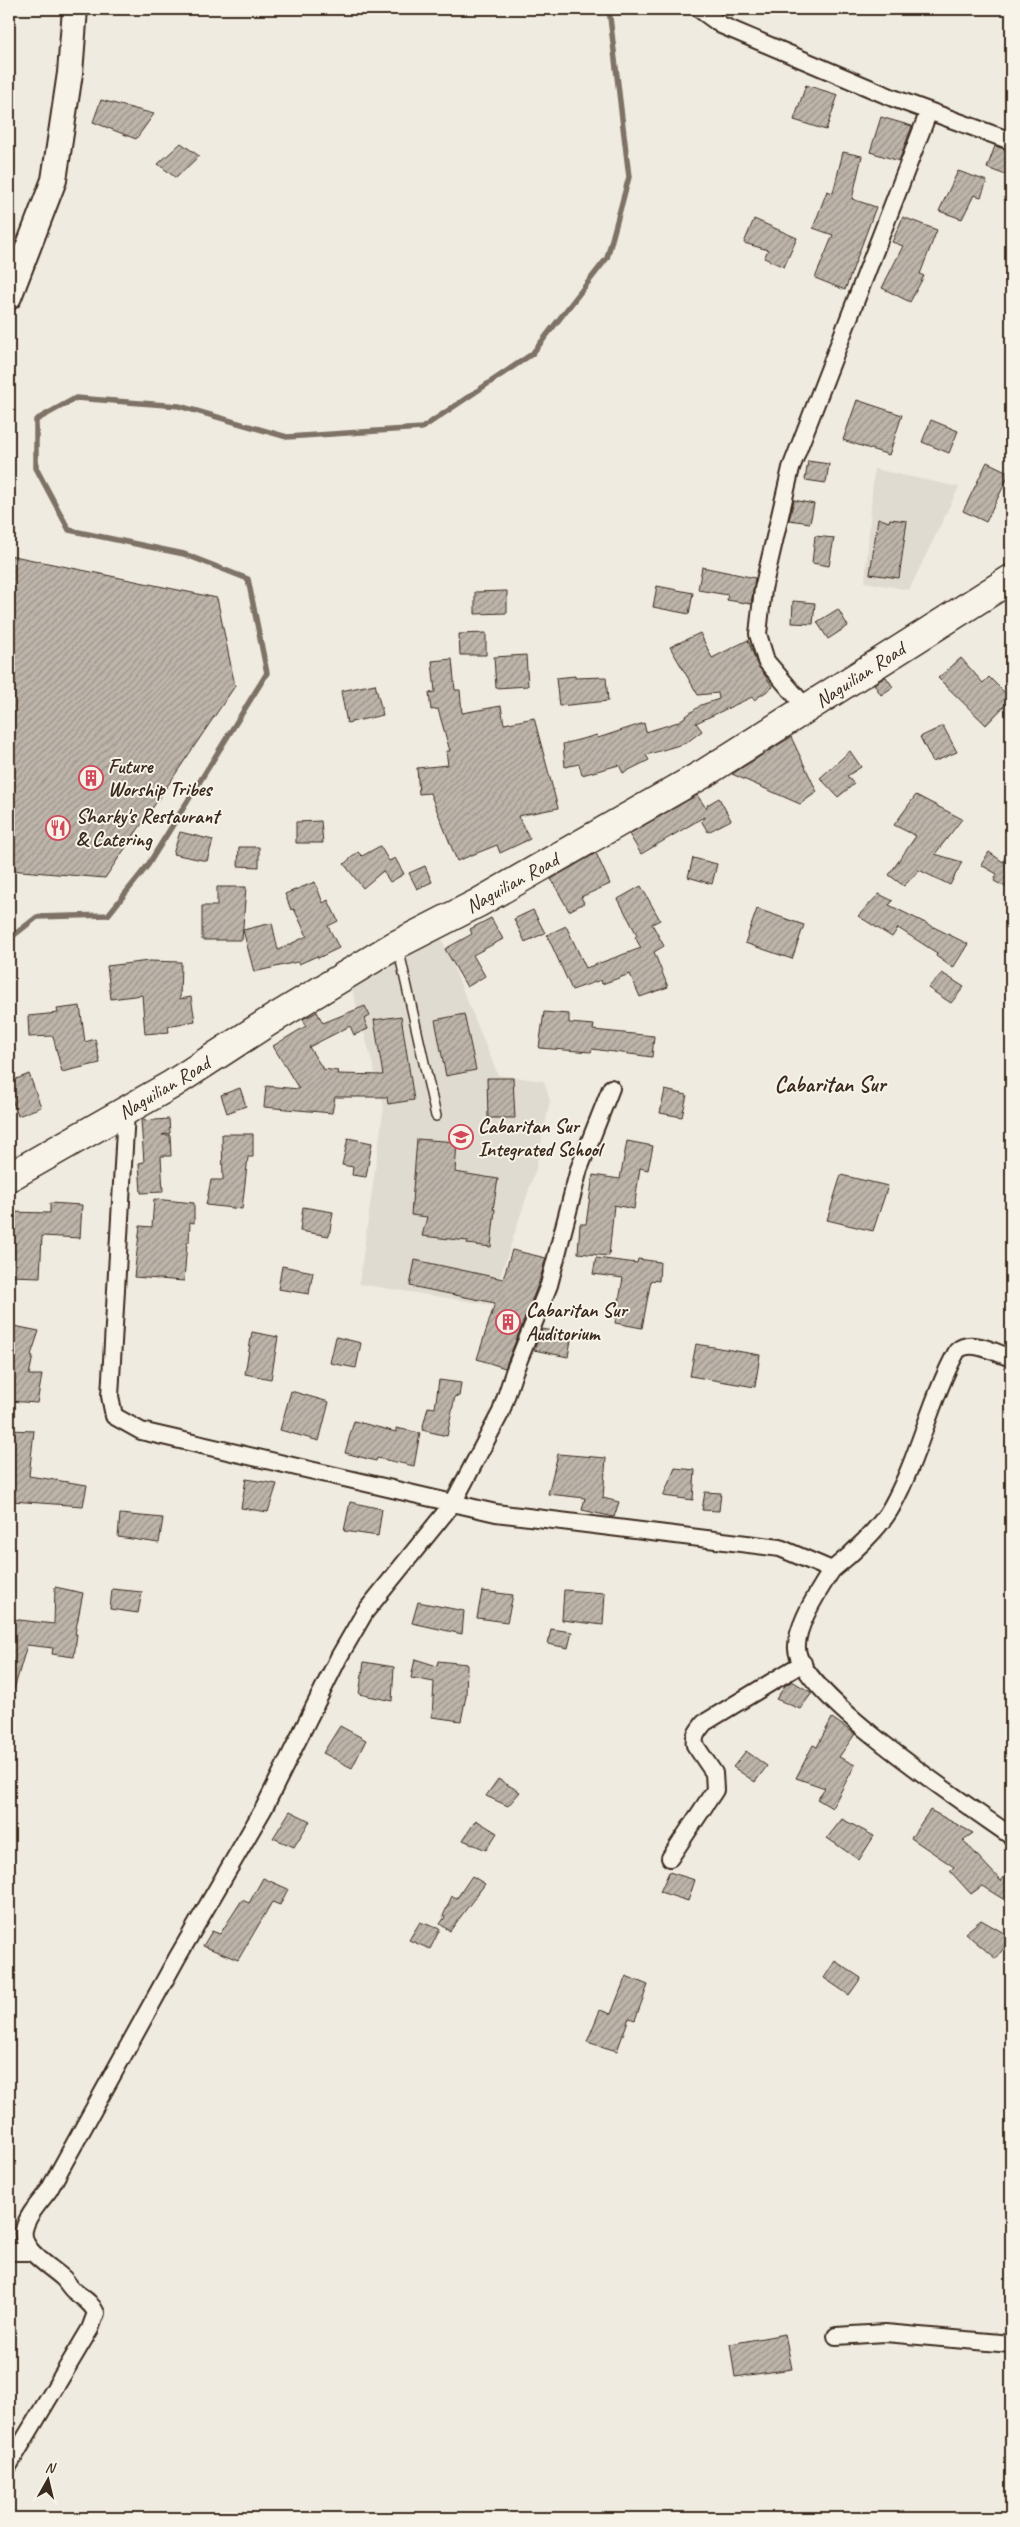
<svg xmlns="http://www.w3.org/2000/svg" width="1020" height="2527" font-family="Caveat,sans-serif">
<style>
.built{fill:#e0dbd0}
.lines{fill:none;stroke-linecap:round;stroke-linejoin:round}
.stream{stroke:#7e7266;stroke-width:5.5}
.building{fill:url(#building-hatch);stroke:#3b2a1e}
.lane-casing{stroke:#3b2a1e;stroke-width:12}
.street-casing{stroke:#3b2a1e;stroke-width:20}
.secondary-casing{stroke:#3b2a1e;stroke-width:28}
.highway-casing{stroke:#3b2a1e;stroke-width:31}
.lane{stroke:#f7f3e8;stroke-width:9}
.street{stroke:#f7f3e8;stroke-width:16}
.secondary{stroke:#f7f3e8;stroke-width:24}
.highway{stroke:#f7f3e8;stroke-width:28}
.labels{text-anchor:middle;dominant-baseline:central;stroke-width:4;stroke-linejoin:round;paint-order:stroke}
.street-label{font-size:20px;fill:#3b2a1e;stroke:#f7f3e8}
.poi-label{font-size:20px;font-weight:bold;fill:#3b2a1e;stroke:#f7f3e8;text-anchor:start}
.quarter-label{font-size:22px;font-weight:bold;fill:#3b2a1e;stroke:#f7f3e8}
</style>
<defs>
<pattern id="building-hatch" width="6" height="6" patternUnits="userSpaceOnUse" patternTransform="scale(1.25)"><rect width="6" height="6" fill="#bdb5aa"/><path d="M-1 1l2-2M0 6l6-6M5 7l2-2" fill="none" stroke="#9b938a"/></pattern>
</defs>
<rect width="100%" height="100%" fill="#efebe0"/>
<filter id="ink" filterUnits="userSpaceOnUse"><feTurbulence type="fractalNoise" baseFrequency=".02" numOctaves="2"/><feDisplacementMap in="SourceGraphic" scale="10" xChannelSelector="R" yChannelSelector="G"/><feConvolveMatrix kernelMatrix="1 2 1 2 8 2 1 2 1" color-interpolation-filters="sRGB"/></filter>
<g filter="url(#ink)">
<path class="built" d="M 874,469 L 959,487 L 909,590 L 865,582 Z
M 438,930 L 498,1075 L 544,1081 L 550,1101 L 536,1168 L 491,1305 L 359,1284 L 384,1106 L 349,978 Z"/>
<g class="lines">
<path class="stream" d="M 9,939 L 37,917 L 108,915 L 148,865 L 267,673 L 248,579 L 184,554 L 69,530 L 36,468 L 36,420 L 76,398 L 179,406 L 287,437 L 422,428 L 532,354 L 607,258 L 629,177 L 609,9"/>
</g>
<path class="building" d="M 806,85 L 838,95 L 826,130 L 794,120 Z
M 101,100 L 154,114 L 136,139 L 93,122 Z
M 881,117 L 912,126 L 899,161 L 870,152 Z
M 181,143 L 199,156 L 176,178 L 158,164 Z
M 995,146 L 1011,151 L 1011,177 L 987,168 Z
M 843,152 L 862,156 L 852,199 L 876,207 L 845,290 L 815,278 L 833,235 L 813,228 L 827,191 L 833,193 Z
M 958,171 L 987,181 L 981,197 L 974,195 L 962,219 L 939,211 Z
M 903,217 L 937,230 L 920,274 L 924,276 L 910,302 L 882,288 L 903,246 L 892,242 Z
M 754,219 L 797,238 L 784,267 L 764,258 L 768,250 L 744,243 Z
M 857,400 L 902,415 L 889,455 L 843,440 Z
M 931,420 L 958,431 L 949,453 L 922,442 Z
M 808,461 L 829,464 L 826,483 L 805,480 Z
M 987,462 L 1010,473 L 986,522 L 963,511 Z
M 794,500 L 814,504 L 810,523 L 789,520 Z
M 878,518 L 889,522 L 890,519 L 907,521 L 899,578 L 870,574 Z
M 815,536 L 834,538 L 829,566 L 812,563 Z
M 9,555 L 217,598 L 235,686 L 105,878 L 9,870 Z
M 702,567 L 755,578 L 751,604 L 727,600 L 728,595 L 698,590 Z
M 657,586 L 693,593 L 689,614 L 653,607 Z
M 507,591 L 507,613 L 475,614 L 475,592 Z
M 793,601 L 815,603 L 813,624 L 792,623 Z
M 838,609 L 848,626 L 828,639 L 817,622 Z
M 486,633 L 486,655 L 460,655 L 459,634 Z
M 700,633 L 712,658 L 748,640 L 757,664 L 773,687 L 754,700 L 752,697 L 696,723 L 702,731 L 686,743 L 646,755 L 649,760 L 623,773 L 619,765 L 582,775 L 579,764 L 565,767 L 563,744 L 597,735 L 598,738 L 644,723 L 646,732 L 678,722 L 701,705 L 719,699 L 718,693 L 698,695 L 670,647 Z
M 526,655 L 528,686 L 496,688 L 494,657 Z
M 961,658 L 983,683 L 989,677 L 1011,699 L 986,725 L 938,678 Z
M 452,659 L 455,690 L 460,690 L 462,713 L 501,706 L 504,724 L 534,718 L 558,808 L 518,816 L 530,839 L 500,853 L 497,845 L 457,861 L 430,793 L 419,794 L 417,768 L 448,765 L 446,751 L 450,751 L 438,709 L 431,710 L 429,693 L 435,692 L 432,661 Z
M 575,676 L 575,678 L 606,677 L 608,701 L 559,706 L 556,678 Z
M 886,677 L 893,687 L 881,695 L 874,684 Z
M 375,684 L 383,715 L 347,723 L 341,691 Z
M 943,726 L 957,752 L 933,762 L 920,737 Z
M 791,737 L 817,792 L 800,804 L 732,774 Z
M 850,751 L 861,767 L 847,776 L 854,784 L 838,797 L 820,778 Z
M 697,795 L 706,808 L 707,805 L 719,798 L 731,820 L 708,832 L 702,822 L 704,817 L 641,854 L 629,834 Z
M 916,795 L 962,819 L 935,854 L 962,862 L 950,885 L 919,870 L 904,886 L 889,875 L 916,836 L 894,825 Z
M 321,821 L 323,843 L 296,843 L 296,822 Z
M 180,832 L 213,840 L 207,861 L 173,854 Z
M 1011,844 L 1011,890 L 994,881 L 997,874 L 981,865 L 989,852 L 1003,862 Z
M 380,846 L 389,861 L 395,858 L 404,874 L 390,882 L 383,871 L 363,888 L 344,864 L 358,852 L 362,856 Z
M 239,847 L 259,847 L 259,867 L 238,866 Z
M 596,853 L 610,884 L 581,897 L 584,903 L 569,911 L 551,879 Z
M 693,858 L 717,864 L 712,884 L 688,877 Z
M 425,866 L 432,882 L 417,889 L 409,873 Z
M 315,882 L 323,903 L 328,900 L 338,921 L 328,926 L 339,948 L 318,958 L 317,956 L 299,964 L 297,962 L 254,972 L 243,930 L 272,923 L 278,950 L 307,936 L 294,909 L 291,910 L 285,894 Z
M 641,886 L 660,920 L 652,924 L 664,946 L 654,952 L 668,987 L 640,997 L 630,974 L 602,984 L 601,980 L 572,990 L 547,935 L 566,926 L 586,968 L 641,948 L 635,937 L 637,935 L 618,899 Z
M 217,887 L 246,887 L 242,940 L 202,940 L 202,906 L 217,906 Z
M 879,894 L 893,901 L 889,905 L 968,944 L 953,968 L 936,956 L 937,953 L 898,928 L 892,937 L 858,916 Z
M 757,909 L 804,925 L 792,959 L 745,943 Z
M 533,910 L 545,933 L 525,942 L 514,919 Z
M 491,918 L 503,939 L 473,955 L 485,976 L 467,987 L 445,949 L 472,934 L 470,929 Z
M 149,961 L 181,962 L 180,999 L 191,997 L 195,1021 L 168,1026 L 169,1032 L 145,1034 L 142,995 L 111,999 L 107,966 Z
M 942,973 L 964,987 L 951,1003 L 928,988 Z
M 80,1006 L 85,1042 L 95,1039 L 100,1063 L 62,1072 L 53,1036 L 29,1037 L 28,1016 L 58,1013 L 57,1009 Z
M 365,1006 L 370,1016 L 364,1019 L 368,1029 L 354,1035 L 350,1026 L 309,1047 L 323,1069 L 338,1071 L 337,1074 L 383,1075 L 374,1020 L 401,1016 L 414,1100 L 388,1104 L 387,1097 L 335,1097 L 332,1113 L 264,1107 L 266,1086 L 299,1089 L 273,1046 L 306,1026 L 303,1019 L 317,1012 L 323,1023 Z
M 544,1012 L 569,1014 L 569,1023 L 594,1025 L 593,1030 L 654,1036 L 652,1057 L 592,1049 L 591,1052 L 539,1048 Z
M 464,1014 L 476,1070 L 446,1076 L 435,1020 Z
M 29,1074 L 41,1107 L 18,1116 L 9,1091 L 9,1082 Z
M 487,1078 L 513,1078 L 515,1118 L 488,1118 Z
M 240,1088 L 246,1106 L 227,1113 L 221,1095 Z
M 665,1090 L 687,1095 L 682,1117 L 660,1113 Z
M 169,1119 L 170,1133 L 162,1135 L 170,1135 L 171,1156 L 161,1156 L 163,1192 L 141,1193 L 139,1163 L 144,1162 L 141,1121 Z
M 222,1134 L 253,1134 L 253,1157 L 248,1157 L 242,1209 L 206,1205 L 211,1180 L 223,1180 Z
M 348,1138 L 372,1143 L 366,1177 L 352,1175 L 353,1167 L 342,1165 Z
M 417,1139 L 457,1142 L 455,1172 L 498,1179 L 493,1209 L 495,1209 L 491,1247 L 467,1244 L 468,1241 L 422,1236 L 427,1217 L 411,1215 Z
M 627,1141 L 653,1146 L 648,1170 L 640,1168 L 634,1209 L 614,1205 L 609,1256 L 578,1253 L 580,1224 L 586,1224 L 593,1175 L 620,1179 Z
M 841,1175 L 888,1186 L 873,1231 L 827,1220 Z
M 154,1199 L 194,1203 L 194,1223 L 190,1222 L 189,1242 L 187,1242 L 184,1281 L 134,1277 L 140,1226 L 152,1227 Z
M 50,1203 L 82,1205 L 80,1238 L 42,1236 L 40,1277 L 9,1276 L 9,1212 L 50,1213 Z
M 303,1207 L 333,1212 L 329,1236 L 300,1231 Z
M 512,1250 L 546,1258 L 539,1282 L 505,1368 L 477,1359 L 495,1303 L 410,1286 L 415,1260 L 503,1279 Z
M 596,1258 L 637,1263 L 638,1259 L 660,1262 L 659,1281 L 651,1280 L 642,1328 L 615,1323 L 623,1278 L 593,1274 Z
M 282,1266 L 313,1272 L 309,1294 L 278,1289 Z
M 9,1325 L 39,1331 L 31,1355 L 33,1356 L 29,1375 L 42,1375 L 37,1403 L 9,1401 L 13,1365 L 9,1365 Z
M 542,1329 L 572,1334 L 568,1357 L 534,1350 Z
M 252,1332 L 278,1337 L 271,1379 L 245,1374 Z
M 336,1337 L 361,1343 L 356,1368 L 330,1363 Z
M 696,1344 L 760,1355 L 755,1387 L 690,1376 Z
M 439,1380 L 461,1383 L 459,1397 L 455,1396 L 447,1436 L 422,1430 L 428,1407 L 435,1408 Z
M 291,1391 L 329,1402 L 319,1441 L 280,1430 Z
M 354,1421 L 396,1432 L 396,1428 L 420,1433 L 414,1466 L 377,1458 L 376,1461 L 345,1453 Z
M 9,1430 L 34,1431 L 29,1476 L 87,1485 L 83,1506 L 11,1501 Z
M 558,1454 L 606,1458 L 603,1498 L 619,1502 L 614,1517 L 582,1510 L 585,1498 L 548,1494 Z
M 675,1468 L 695,1470 L 693,1500 L 663,1496 Z
M 246,1479 L 277,1484 L 268,1512 L 241,1508 Z
M 705,1492 L 721,1493 L 719,1511 L 702,1510 Z
M 350,1502 L 382,1509 L 378,1536 L 344,1531 Z
M 120,1514 L 163,1518 L 159,1543 L 118,1537 Z
M 55,1587 L 83,1593 L 75,1634 L 77,1634 L 74,1657 L 52,1654 L 53,1648 L 27,1645 L 13,1693 L 9,1692 L 11,1619 L 54,1624 Z
M 112,1589 L 142,1592 L 138,1613 L 110,1609 Z
M 564,1590 L 605,1593 L 603,1625 L 562,1620 Z
M 482,1591 L 513,1595 L 507,1622 L 477,1618 Z
M 418,1602 L 464,1611 L 462,1634 L 412,1623 Z
M 551,1629 L 572,1632 L 568,1648 L 548,1644 Z
M 415,1659 L 437,1666 L 438,1661 L 467,1664 L 466,1696 L 461,1721 L 432,1717 L 434,1682 L 411,1678 Z
M 364,1662 L 394,1667 L 392,1701 L 359,1694 Z
M 792,1681 L 812,1693 L 800,1709 L 776,1699 L 785,1686 Z
M 832,1718 L 855,1734 L 839,1757 L 855,1765 L 832,1808 L 817,1799 L 825,1788 L 796,1778 L 813,1745 L 817,1747 Z
M 340,1726 L 366,1740 L 352,1768 L 323,1753 Z
M 746,1751 L 767,1766 L 755,1782 L 733,1767 Z
M 498,1779 L 520,1792 L 508,1806 L 486,1796 Z
M 930,1810 L 973,1833 L 963,1840 L 1001,1881 L 1011,1869 L 1011,1904 L 982,1886 L 971,1894 L 950,1871 L 954,1867 L 911,1838 Z
M 290,1811 L 310,1821 L 294,1847 L 273,1838 Z
M 842,1819 L 874,1836 L 859,1860 L 827,1838 Z
M 476,1820 L 497,1833 L 486,1850 L 463,1840 Z
M 669,1872 L 695,1880 L 688,1901 L 660,1892 Z
M 472,1876 L 485,1884 L 450,1931 L 440,1924 L 445,1917 L 443,1916 L 452,1896 L 457,1898 Z
M 263,1878 L 288,1889 L 280,1905 L 272,1902 L 238,1960 L 203,1946 L 212,1931 L 220,1934 L 242,1900 L 249,1903 Z
M 981,1920 L 1011,1937 L 996,1959 L 965,1933 Z
M 420,1922 L 440,1929 L 430,1949 L 409,1940 Z
M 835,1961 L 861,1978 L 849,1995 L 824,1978 Z
M 626,1976 L 648,1985 L 635,2020 L 629,2018 L 617,2051 L 587,2042 L 600,2010 L 611,2014 Z
M 785,2334 L 792,2369 L 735,2377 L 730,2344 Z"/>
<g class="lines">
<defs>
<path id="lane" d="M 395,949 L 400,956 L 436,1116"/>
<path id="street" d="M 699,9 L 721,25 L 893,98 L 1011,141
M 807,709 L 766,661 L 758,634 L 763,589 L 791,468 L 929,111
M 126,1112 L 110,1396 L 114,1416 L 141,1431 L 496,1513 L 780,1548 L 832,1570 C 820,1588 795,1627 797,1649 C 801,1696 969,1806 1011,1836
M 832,1570 C 851,1555 881,1527 892,1506 C 919,1457 930,1400 957,1351 C 970,1338 996,1353 1011,1358
M 670,1858 L 715,1790 L 714,1773 L 695,1745 C 693,1735 699,1730 704,1723 L 803,1663
M 9,2252 L 32,2252
M 836,2336 L 885,2333 L 1011,2344
M 9,2465 L 90,2329 L 96,2313 C 91,2301 80,2297 72,2289 C 69,2286 67,2282 64,2279 C 52,2267 20,2251 24,2230 C 27,2215 40,2202 49,2190 L 177,1958 L 264,1808 L 339,1657 L 365,1612 L 453,1503 L 501,1412 L 514,1372 L 549,1285 L 579,1169 L 611,1088"/>
<path id="secondary" d="M 9,297 L 54,180 L 70,73 L 75,9"/>
<path id="highway" d="M 9,1177 L 171,1085 L 268,1022 L 394,946 L 478,903 L 703,774 L 1011,579"/>
</defs>
<use href="#lane" class="lane-casing"/>
<use href="#street" class="street-casing"/>
<use href="#secondary" class="secondary-casing"/>
<use href="#highway" class="highway-casing"/>
<use href="#lane" class="lane"/>
<use href="#street" class="street"/>
<use href="#secondary" class="secondary"/>
<use href="#highway" class="highway"/>
</g>
</g>
<defs>
<symbol id="building-ring" viewBox="-11 -11 22 22"><circle r="9.5" fill="#f7f3e8" stroke="#d1495b" stroke-width="1.5"/><path d="M-4-6H4V6H1V3H-1V6H-4ZM-2.5-4.3h1.7v1.8h-1.7ZM.8-4.3h1.7v1.8H.8ZM-2.5-1h1.7V.8h-1.7ZM.8-1h1.7V.8H.8Z" fill="#d1495b"/></symbol>
<symbol id="restaurant-ring" viewBox="-11 -11 22 22"><circle r="9.5" fill="#f7f3e8" stroke="#d1495b" stroke-width="1.5"/><path d="M-5-6h1v4h1v-4h1v4h1v-4h1v5L-1.5 .5V6h-2V.5L-5-1ZM5-6V6H3V1.5H1.5Q1.5-4 5-6Z" fill="#d1495b"/></symbol>
<symbol id="school-ring" viewBox="-11 -11 22 22"><circle r="9.5" fill="#f7f3e8" stroke="#d1495b" stroke-width="1.5"/><path d="M0-5L7-2L0 1L-7-2ZM-4 1L0 2.5L4 1V4Q0 6-4 4Z" fill="#d1495b"/></symbol>
</defs>
<g fill-rule="evenodd">
<use href="#building-ring" x="77" y="764" width="28" height="28"/>
<use href="#restaurant-ring" x="44" y="814" width="28" height="28"/>
<use href="#school-ring" x="447" y="1123" width="28" height="28"/>
<use href="#building-ring" x="494" y="1308" width="28" height="28"/>
</g>
<g class="labels">
<g class="street-label">
<text transform="translate(860 675) rotate(-33)">Naguilian Road</text>
<text transform="translate(512 883) rotate(-29)">Naguilian Road</text>
<text transform="translate(164 1088) rotate(-31)">Naguilian Road</text>
</g>
<g class="poi-label">
<text x="108" y="766">Future<tspan x="108" dy="23">Worship Tribes</tspan></text>
<text x="76" y="816">Sharky's Restaurant<tspan x="76" dy="23">&amp; Catering</tspan></text>
<text x="478" y="1126">Cabaritan Sur<tspan x="478" dy="23">Integrated School</tspan></text>
<text x="526" y="1310">Cabaritan Sur<tspan x="526" dy="23">Auditorium</tspan></text>
</g>
<g class="quarter-label">
<text x="830" y="1085">Cabaritan Sur</text>
</g>
</g>
<rect width="1020" height="2527" fill="none" stroke="#f7f3e8" stroke-width="30"/>
<rect x="15" y="15" width="990" height="2497" fill="none" stroke="#3b2a1e" stroke-width="2" filter="url(#ink)"/>
<g transform="translate(48 2480) rotate(8)" stroke="#f7f3e8" stroke-width="4" paint-order="stroke">
<path d="M0-4L9 19L0 12L-9 19Z" fill="#3b2a1e"/>
<text y="-8" font-size="14" font-weight="bold" text-anchor="middle" fill="#3b2a1e">N</text>
</g>
</svg>
